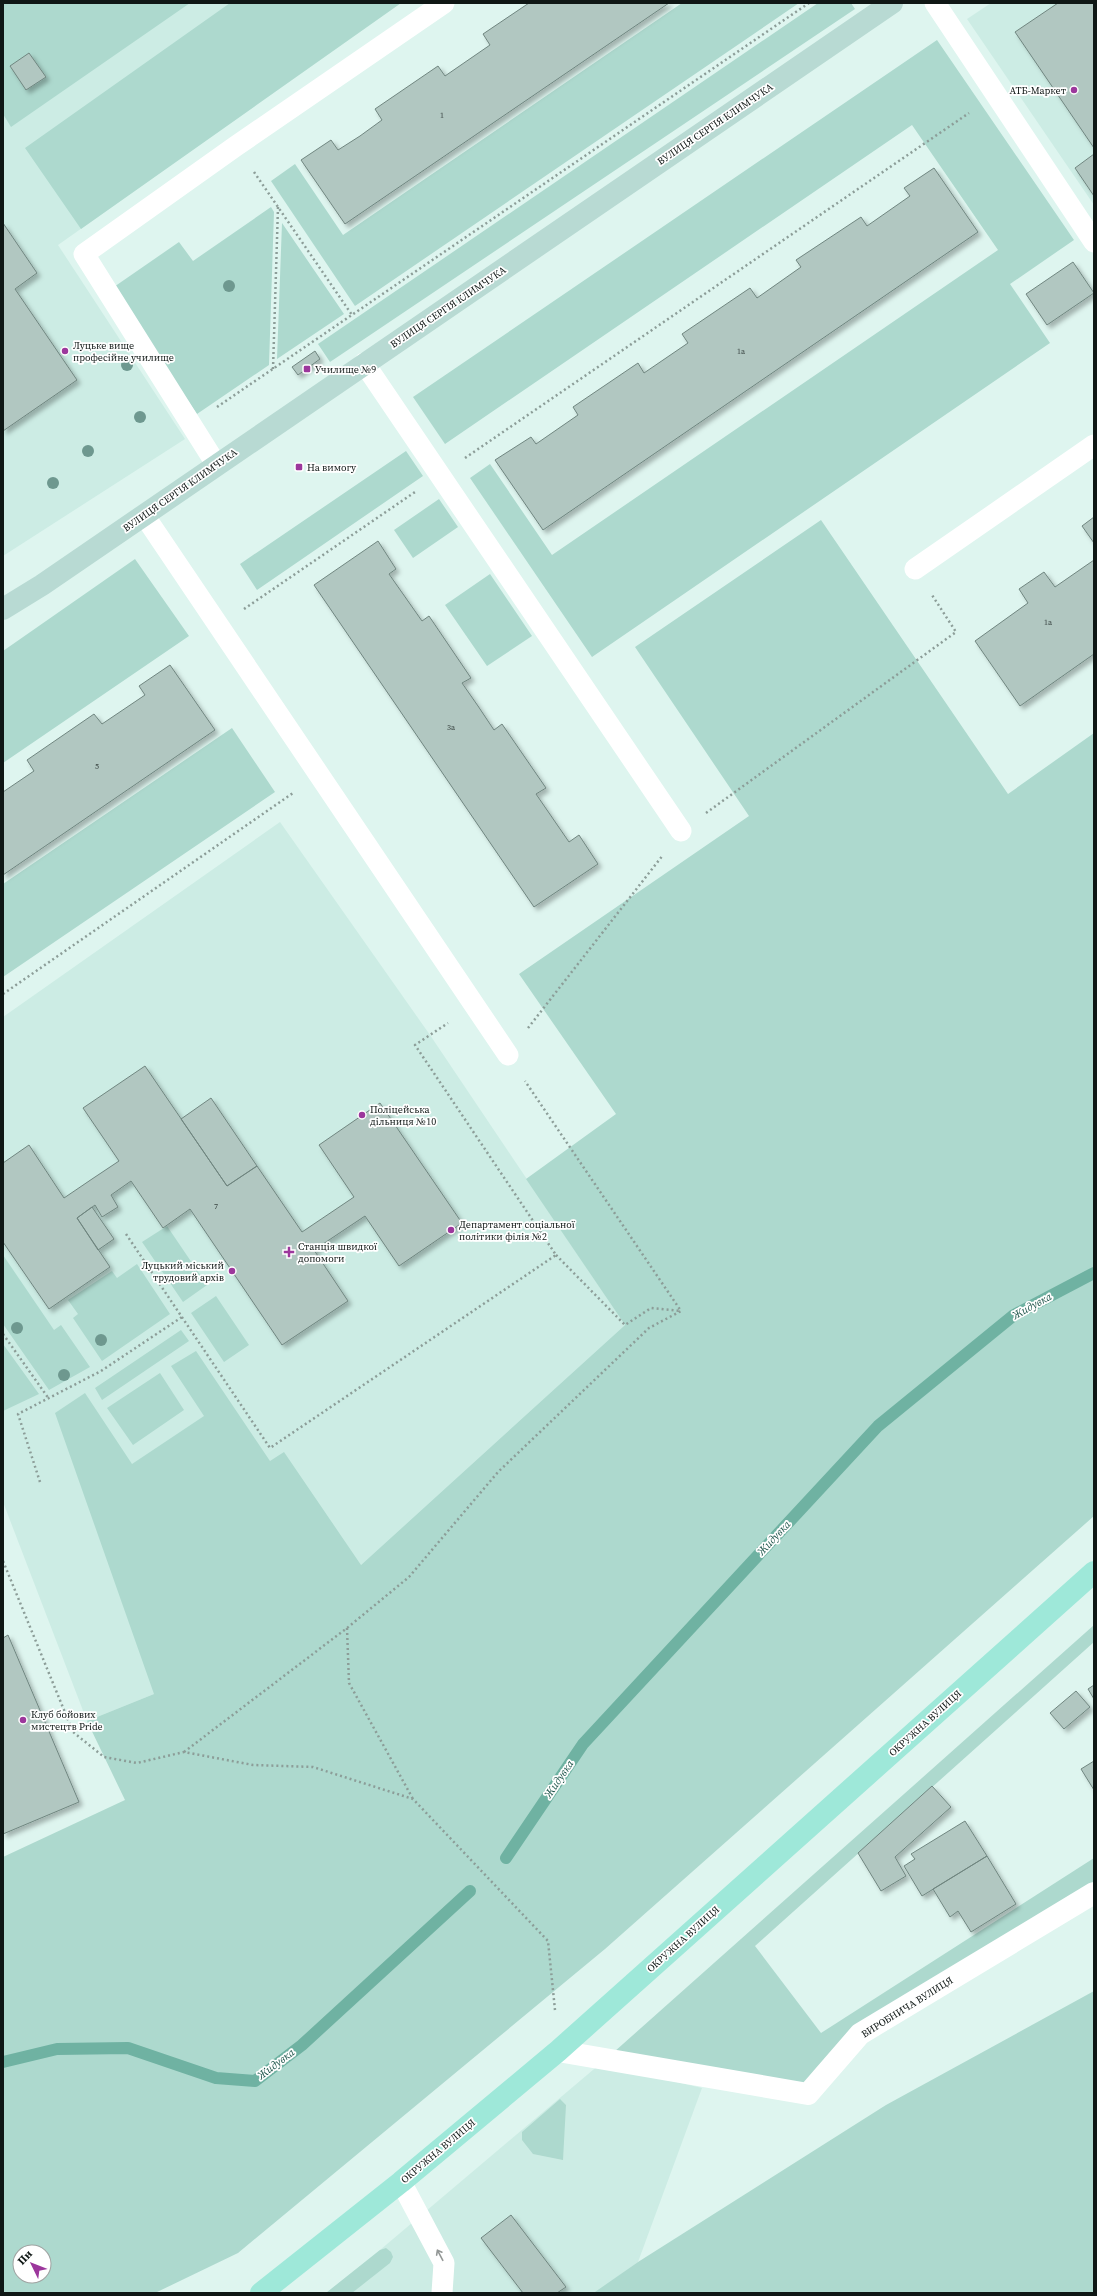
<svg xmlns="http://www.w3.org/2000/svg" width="1097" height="2296" font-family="'Source Serif 4',serif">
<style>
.built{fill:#ccece4}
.green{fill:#add9ce;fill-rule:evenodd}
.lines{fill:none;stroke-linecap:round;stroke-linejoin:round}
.stream{stroke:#6fb2a2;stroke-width:12}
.building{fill:#b1c7c1;stroke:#708680;filter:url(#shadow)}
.path{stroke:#8c9d98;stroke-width:2.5;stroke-dasharray:2 3;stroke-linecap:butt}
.lane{stroke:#fff;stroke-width:21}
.street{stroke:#fff;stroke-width:22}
.secondary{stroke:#b8dad3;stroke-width:22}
.primary{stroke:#9ee8d9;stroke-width:22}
.tree{fill:#6e988f}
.oneway{stroke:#939796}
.poi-dot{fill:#9c379c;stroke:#fff;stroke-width:1.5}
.labels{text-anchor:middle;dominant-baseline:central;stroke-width:3.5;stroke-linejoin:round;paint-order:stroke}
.number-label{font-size:8px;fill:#384340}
.poi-label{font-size:10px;fill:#0f1715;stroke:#fff;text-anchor:start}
.street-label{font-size:10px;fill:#0f1715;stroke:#fff}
.water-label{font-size:11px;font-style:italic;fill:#1b5348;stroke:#fff}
</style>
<defs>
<filter id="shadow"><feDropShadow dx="3.5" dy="3.5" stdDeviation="2" flood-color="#0004"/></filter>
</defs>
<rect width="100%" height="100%" fill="#def5ef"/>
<path class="built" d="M 3,3 L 401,3 L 58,245 L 185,439 L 3,556 Z
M 991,3 L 1094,3 L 1094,205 L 967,19 Z
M 280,822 L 430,1035 L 625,1325 L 361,1565 L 154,1694 L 87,1721 L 3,1502 L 3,1017 Z
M 600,2064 L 702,2088 L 638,2262 L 595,2293 L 326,2293 L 380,2250 Z"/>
<path class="green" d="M 3,3 L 190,3 L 11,127 L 3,114 Z
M 230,3 L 401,3 L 81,229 L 25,148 Z
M 682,3 L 799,3 L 355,306 L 271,181 L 295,164 L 343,235 Z
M 818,3 L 851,3 L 855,9 L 330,362 L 318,344 Z
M 937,40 L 1074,240 L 1010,284 L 1050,343 L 592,657 L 470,478 L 490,464 L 552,555 L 998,250 L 912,125 L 445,444 L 413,397 Z
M 271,207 L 274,212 L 269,365 L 197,414 L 111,289 L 179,242 L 193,261 Z
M 282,223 L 344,314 L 277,359 Z
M 406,451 L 423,476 L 257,590 L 240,564 Z
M 439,499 L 458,527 L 413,558 L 394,530 Z
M 821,520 L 1008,794 L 1094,733 L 1094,1516 L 605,1949 L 238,2253 L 155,2293 L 3,2293 L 3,1857 L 125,1800 L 87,1721 L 154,1694 L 55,1413 L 85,1393 L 132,1464 L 204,1416 L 171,1366 L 196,1351 L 270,1461 L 284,1452 L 361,1565 L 625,1325 L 526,1179 L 616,1114 L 519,974 L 749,816 L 635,647 ZM 20,2252 L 44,2252 L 44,2276 L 20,2276 Z
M 135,559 L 189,636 L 3,763 L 3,651 Z
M 490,574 L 532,636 L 487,666 L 445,605 Z
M 232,728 L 275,792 L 3,977 L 3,884 Z
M 167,1226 L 207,1285 L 183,1302 L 142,1242 Z
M 3,1255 L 54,1330 L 61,1325 L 90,1367 L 49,1390 L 3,1324 Z
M 137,1264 L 170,1314 L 102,1361 L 73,1318 L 78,1314 L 68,1300 L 112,1271 L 117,1278 Z
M 216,1296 L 249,1345 L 224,1362 L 191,1313 Z
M 181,1330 L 189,1341 L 102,1400 L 95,1388 Z
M 3,1344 L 39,1394 L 3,1411 Z
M 160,1373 L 184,1410 L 133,1445 L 107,1408 Z
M 1094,1625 L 1094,1642 L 755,1946 L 821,2033 L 1094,1858 L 1094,1883 L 803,2084 L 614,2052 Z
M 1094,1991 L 1094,2293 L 595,2292 L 638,2262 L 886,2105 Z
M 560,2099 L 566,2105 L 563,2160 L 533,2154 L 522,2140 L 522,2132 Z
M 386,2248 L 391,2252 L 393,2257 L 390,2263 L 352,2293 L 326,2293 L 380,2250 Z"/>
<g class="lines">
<path class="stream" d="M 506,1858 L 583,1744 L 878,1426 L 1014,1315 L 1094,1273
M 3,2062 L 57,2049 L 128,2048 L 216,2078 L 255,2081 L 302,2045 L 470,1891"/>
</g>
<path class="building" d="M 529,3 L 669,3 L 345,224 L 301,160 L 331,140 L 338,150 L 360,136 L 382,120 L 375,109 L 438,66 L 445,76 L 490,45 L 483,34 Z
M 1058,3 L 1094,3 L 1094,148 L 1015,32 Z
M 29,53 L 46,77 L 26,90 L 10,66 Z
M 1094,154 L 1094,196 L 1075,168 Z
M 934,168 L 978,232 L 543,530 L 495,460 L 531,437 L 536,444 L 578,415 L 573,407 L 638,363 L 644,373 L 688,343 L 682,334 L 750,288 L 757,298 L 801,267 L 796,260 L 861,217 L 867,226 L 910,196 L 904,188 Z
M 3,223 L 37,273 L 15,289 L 77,380 L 3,431 Z
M 1073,262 L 1094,293 L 1047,325 L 1026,294 Z
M 315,351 L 320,359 L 298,375 L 292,367 Z
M 1094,517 L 1094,543 L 1082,526 Z
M 378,541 L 396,569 L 389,574 L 422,621 L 429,616 L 471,678 L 462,683 L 478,706 L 494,730 L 502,724 L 546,788 L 536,794 L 569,842 L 579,835 L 598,864 L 534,907 L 314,585 Z
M 1094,560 L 1094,654 L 1020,706 L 975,641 L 1028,603 L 1019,589 L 1044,572 L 1055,587 Z
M 170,665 L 215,730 L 3,875 L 3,792 L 34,771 L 27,760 L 94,714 L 102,724 L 145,695 L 139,686 Z
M 145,1066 L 227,1186 L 257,1166 L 302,1232 L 354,1197 L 319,1145 L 380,1103 L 462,1223 L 399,1266 L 365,1216 L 314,1250 L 348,1301 L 282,1345 L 190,1209 L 163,1228 L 131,1181 L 111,1195 L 118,1207 L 102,1217 L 95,1205 L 77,1218 L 110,1267 L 49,1309 L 3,1242 L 3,1163 L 29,1145 L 64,1198 L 92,1179 L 119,1161 L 83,1108 Z
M 211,1098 L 257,1166 L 227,1186 L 181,1119 Z
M 92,1207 L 114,1239 L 98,1250 L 77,1218 Z
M 8,1635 L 79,1802 L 3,1834 L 3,1638 Z
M 1094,1685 L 1094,1699 L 1088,1689 Z
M 1076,1691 L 1090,1707 L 1064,1729 L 1050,1713 Z
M 1094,1761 L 1094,1790 L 1081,1769 Z
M 932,1786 L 951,1807 L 895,1857 L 906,1876 L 881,1891 L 858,1853 Z
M 965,1821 L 987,1856 L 922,1896 L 904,1866 L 915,1859 L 911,1854 Z
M 987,1856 L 1016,1904 L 971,1932 L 958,1911 L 950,1917 L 933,1889 Z
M 511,2215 L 566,2287 L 557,2293 L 523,2293 L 481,2238 Z"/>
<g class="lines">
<path class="path" d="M 254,172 L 352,315
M 273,369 L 278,207
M 217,407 L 809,3
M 465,458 L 969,113
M 244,609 L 415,492
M 706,813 L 956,632 L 932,595
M 3,994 L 293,793
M 528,1028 L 663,855
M 126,1234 L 270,1448 L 556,1255 L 415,1045 L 448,1023
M 556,1255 L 625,1325 L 651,1308 L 681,1311
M 3,1334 L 49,1399
M 40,1482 L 18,1414 L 101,1371 L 182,1317
M 3,1561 L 73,1732 L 104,1757 L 137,1763 L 184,1752 L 253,1765 L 313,1767 L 413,1799 L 548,1941 L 555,2010
M 347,1628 L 349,1683 L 413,1799
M 184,1752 L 347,1628 L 409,1577 L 498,1472 L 649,1328 L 681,1311 L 525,1081"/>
<path class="lane" d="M 935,3 L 1094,242
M 364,363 L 681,831
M 216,464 L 84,254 L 236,146 L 444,3
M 144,515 L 508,1055
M 915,569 L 1094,445
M 401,2182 L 444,2263 L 442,2293"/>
<path class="street" d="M 558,2051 L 808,2094 L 860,2034 L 1094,1893"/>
<path class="secondary" d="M 3,609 L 42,585 L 892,3"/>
<path class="primary" d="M 261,2293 L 401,2182 L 558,2051 L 1094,1572"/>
</g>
<g class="tree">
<circle cx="229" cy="286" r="6"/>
<circle cx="127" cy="365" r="6"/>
<circle cx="140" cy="417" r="6"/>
<circle cx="88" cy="451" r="6"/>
<circle cx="53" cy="483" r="6"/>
<circle cx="17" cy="1328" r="6"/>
<circle cx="101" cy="1340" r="6"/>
<circle cx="64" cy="1375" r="6"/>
</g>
<defs><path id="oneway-shaft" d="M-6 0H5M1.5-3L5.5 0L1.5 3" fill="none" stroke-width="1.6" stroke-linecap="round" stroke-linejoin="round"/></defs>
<use class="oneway" href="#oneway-shaft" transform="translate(440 2255) rotate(-118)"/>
<g class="poi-dot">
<circle cx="1074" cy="90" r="4"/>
<circle cx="65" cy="351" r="4"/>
<rect x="303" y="365" width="8" height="8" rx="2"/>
<rect x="295" y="463" width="8" height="8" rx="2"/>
<circle cx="362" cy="1115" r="4"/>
<circle cx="451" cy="1230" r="4"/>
<path d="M287 1246h4v4h4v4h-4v4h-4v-4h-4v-4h4z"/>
<circle cx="232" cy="1271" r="4"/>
<circle cx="23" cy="1720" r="4"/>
</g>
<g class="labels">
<g class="number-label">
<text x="442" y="115">1</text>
<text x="741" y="351">1а</text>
<text x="1048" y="622">1а</text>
<text x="451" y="727">3а</text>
<text x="97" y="766">5</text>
<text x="216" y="1206">7</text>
</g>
<g class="poi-label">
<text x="1066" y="90" text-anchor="end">АТБ-Маркет</text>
<text x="73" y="345">Луцьке вище<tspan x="73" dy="12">професійне училище</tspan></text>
<text x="315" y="369">Училище №9</text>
<text x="307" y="467">На вимогу</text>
<text x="370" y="1109">Поліцейська<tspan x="370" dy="12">дільниця №10</tspan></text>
<text x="459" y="1224">Департамент соціальної<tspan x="459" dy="12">політики філія №2</tspan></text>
<text x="298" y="1246">Станція швидкої<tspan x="298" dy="12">допомоги</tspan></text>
<text x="224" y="1265" text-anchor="end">Луцький міський<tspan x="224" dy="12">трудовий архів</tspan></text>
<text x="31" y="1714">Клуб бойових<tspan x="31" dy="12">мистецтв Pride</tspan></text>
</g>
<g class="street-label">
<text transform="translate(715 124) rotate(-34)">ВУЛИЦЯ СЕРГІЯ КЛИМЧУКА</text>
<text transform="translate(448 307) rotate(-34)">ВУЛИЦЯ СЕРГІЯ КЛИМЧУКА</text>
<text transform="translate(180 490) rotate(-35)">ВУЛИЦЯ СЕРГІЯ КЛИМЧУКА</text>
<text transform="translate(925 1723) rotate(-42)">ОКРУЖНА ВУЛИЦЯ</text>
<text transform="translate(683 1939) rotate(-42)">ОКРУЖНА ВУЛИЦЯ</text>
<text transform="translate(907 2007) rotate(-32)">ВИРОБНИЧА ВУЛИЦЯ</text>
<text transform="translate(438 2151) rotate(-40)">ОКРУЖНА ВУЛИЦЯ</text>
</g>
<g class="water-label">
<text transform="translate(1032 1306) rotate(-29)">Жидувка</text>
<text transform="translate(774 1538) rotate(-47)">Жидувка</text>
<text transform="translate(559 1779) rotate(-56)">Жидувка</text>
<text transform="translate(276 2064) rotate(-37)">Жидувка</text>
</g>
</g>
<rect width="1097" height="2296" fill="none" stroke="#0f1715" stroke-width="8"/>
<g transform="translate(32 2264) rotate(313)"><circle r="19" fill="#ffffff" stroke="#9fa2a1"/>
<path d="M0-3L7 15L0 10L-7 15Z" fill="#9c379c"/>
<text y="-6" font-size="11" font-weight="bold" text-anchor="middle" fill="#0f1715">Пн</text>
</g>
</svg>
